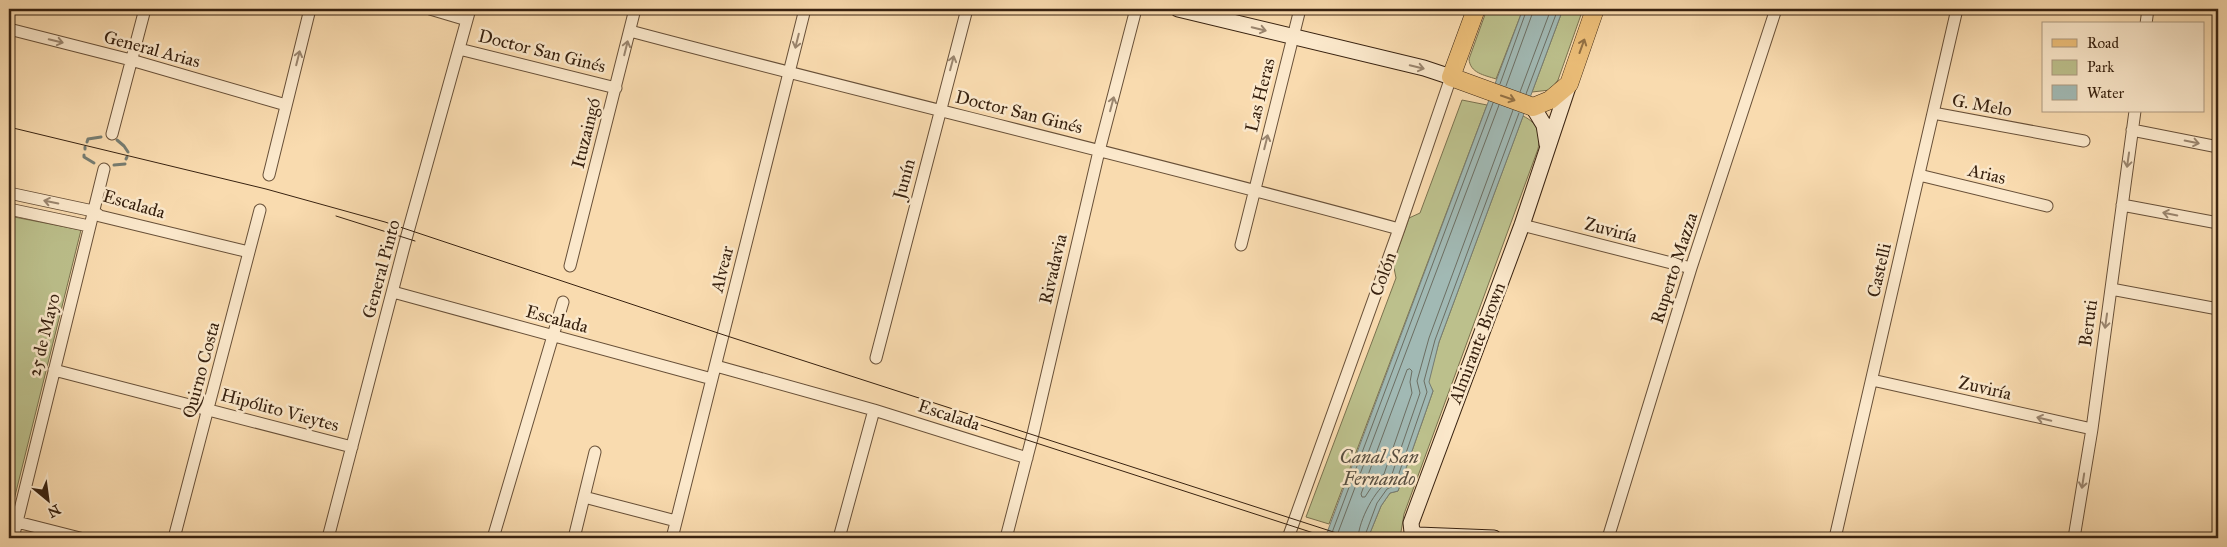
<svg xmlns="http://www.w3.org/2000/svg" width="2227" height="547" font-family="'IM FELL Great Primer',serif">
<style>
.green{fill:#bcc08c;stroke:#7a714e}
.water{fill:#a1b9b4;stroke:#777d72}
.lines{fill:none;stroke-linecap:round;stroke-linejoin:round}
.shore{stroke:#6c6e62;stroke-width:1}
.stream{stroke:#777d72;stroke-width:3}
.street-casing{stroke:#685038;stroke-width:13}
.secondary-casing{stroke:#382210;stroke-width:17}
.primary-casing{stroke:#382210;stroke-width:19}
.street{stroke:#fbe8cb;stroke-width:11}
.secondary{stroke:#fbe8cb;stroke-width:15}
.primary{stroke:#ecbe78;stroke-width:18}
.tram{stroke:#382210;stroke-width:1}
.oneway{stroke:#9a856e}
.oneway2{stroke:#927044}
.labels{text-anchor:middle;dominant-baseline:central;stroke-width:5;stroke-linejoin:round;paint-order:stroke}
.street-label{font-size:18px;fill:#382210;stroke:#fbe8cb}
.water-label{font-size:19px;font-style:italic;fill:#584f41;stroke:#fbe8cb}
</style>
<rect width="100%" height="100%" fill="#f9dbaf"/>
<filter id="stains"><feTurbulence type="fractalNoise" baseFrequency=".004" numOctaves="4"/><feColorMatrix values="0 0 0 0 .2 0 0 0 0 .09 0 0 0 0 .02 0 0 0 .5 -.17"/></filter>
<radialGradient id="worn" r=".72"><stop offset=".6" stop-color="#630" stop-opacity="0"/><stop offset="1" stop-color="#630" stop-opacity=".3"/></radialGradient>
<path class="green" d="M 1487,9 L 1523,9 L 1496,79 C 1484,75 1470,73 1469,59 Z
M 1563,9 L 1583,9 L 1558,80 L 1550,90 L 1532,92 Z
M 1462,100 L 1487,105 L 1329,524 L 1306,517 L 1396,278 L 1393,263 L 1409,218 L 1420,213 Z
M 1523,116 C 1538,123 1541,134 1538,149 L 1404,514 L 1400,538 L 1368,538 L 1381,506 L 1390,493 L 1398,491 L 1433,391 L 1428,382 L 1439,342 Z
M 9,216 L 81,230 L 9,520 Z"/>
<path class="water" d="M 1523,9 L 1563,9 L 1439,342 L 1429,382 L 1433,391 L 1398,491 L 1390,493 L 1381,506 L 1368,538 L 1325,538 Z"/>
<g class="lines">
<path class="shore" d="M 1500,84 L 1527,9
M 1506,86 L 1534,9
M 1520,92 L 1551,9
M 1526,94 L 1558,9
M 1410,369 L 1412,371 L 1410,382 L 1412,393 L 1384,474 L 1376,480 L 1365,497 L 1362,497 L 1361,494 L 1407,370 Z
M 1330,538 L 1493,103
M 1336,538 L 1499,105
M 1358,538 C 1359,520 1375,489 1390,480 L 1420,393 L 1417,381 L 1429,338 L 1513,110
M 1364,538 L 1377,503 L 1387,489 L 1395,485 L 1427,392 L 1424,381 L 1435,340 L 1519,113"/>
<path class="stream" d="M 117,140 L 124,146 L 128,152
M 87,142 L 88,139 L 101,137
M 85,149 L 85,147
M 84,155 L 84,157 L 94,163
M 126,159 L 127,157
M 114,165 L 125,164"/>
<defs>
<path id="street" d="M 430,9 L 467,20
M 2146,24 L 2148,9
M 9,29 L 131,60 L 286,105
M 630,31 C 886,99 1144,159 1399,229
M 459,49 L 616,88
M 1933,113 L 2084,141
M 2132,130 L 2218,147
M 112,134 L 145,9
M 269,175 L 310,9
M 1919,175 L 2047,206
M 9,193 L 93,211 L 100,216 L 249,252
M 2122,205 L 2218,223
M 9,209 L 89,226
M 1522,225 L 1691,268
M 1241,245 L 1300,9
M 570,266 L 635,9
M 2111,289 L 2218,309
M 393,292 L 712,379
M 876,358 L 967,9
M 716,366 L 874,410 L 1027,458
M 54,370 L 352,447
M 1872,380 L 2092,429
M 584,497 L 676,521
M 17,522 L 80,538
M 13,538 L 104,169
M 174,538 L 260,210
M 328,538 L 406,239 L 470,9
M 493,538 L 563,302
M 574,538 L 595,452
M 672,538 L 805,9
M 839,538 L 874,410
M 1006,538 L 1033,434 L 1099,151 L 1136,9
M 1288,538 L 1399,229 L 1451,77
M 1608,538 L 1691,268 L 1776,9
M 1835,538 L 1957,9
M 2074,538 L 2092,429 L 2135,111"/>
<path id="secondary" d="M 1178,9 L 1424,68 L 1451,77
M 1533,107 L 1544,125 L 1547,144
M 1494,538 L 1418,535 L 1412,532 L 1411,523 L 1522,225 L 1569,84"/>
<path id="primary" d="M 1476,9 L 1451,77 L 1533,107 L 1550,100 L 1569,84 L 1595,9"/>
</defs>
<use href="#street" class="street-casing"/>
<use href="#secondary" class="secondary-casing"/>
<use href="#primary" class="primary-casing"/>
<use href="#street" class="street"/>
<use href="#secondary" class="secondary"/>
<use href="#primary" class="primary"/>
<path class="tram" d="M 9,127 L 266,189 L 385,222 L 724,335 L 1352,538
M 336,216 L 415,241
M 950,415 L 1329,538"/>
</g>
<defs><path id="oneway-shaft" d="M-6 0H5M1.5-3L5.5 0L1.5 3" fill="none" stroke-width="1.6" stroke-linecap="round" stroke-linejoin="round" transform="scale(1.25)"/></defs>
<g class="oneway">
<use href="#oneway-shaft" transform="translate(1259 29) rotate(14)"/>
<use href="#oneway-shaft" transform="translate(56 41) rotate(14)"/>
<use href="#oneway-shaft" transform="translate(797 41) rotate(104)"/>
<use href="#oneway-shaft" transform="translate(626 48) rotate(-76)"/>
<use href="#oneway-shaft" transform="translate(298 58) rotate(-76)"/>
<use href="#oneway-shaft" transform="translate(952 63) rotate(-75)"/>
<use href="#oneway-shaft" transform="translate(1417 67) rotate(14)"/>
<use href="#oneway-shaft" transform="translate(1112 104) rotate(-75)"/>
<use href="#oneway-shaft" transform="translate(1266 142) rotate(-76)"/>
<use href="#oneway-shaft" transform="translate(2192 142) rotate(11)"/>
<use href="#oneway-shaft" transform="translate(2128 160) rotate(98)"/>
<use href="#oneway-shaft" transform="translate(51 202) rotate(-168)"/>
<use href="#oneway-shaft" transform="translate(2170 214) rotate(-169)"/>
<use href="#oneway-shaft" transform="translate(2106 321) rotate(98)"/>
<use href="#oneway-shaft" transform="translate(2044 419) rotate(-167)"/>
<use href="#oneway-shaft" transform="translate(2083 481) rotate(99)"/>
</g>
<g class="oneway2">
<use href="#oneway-shaft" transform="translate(1582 46) rotate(-70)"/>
<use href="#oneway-shaft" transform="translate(1508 98) rotate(19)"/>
</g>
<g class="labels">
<g class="street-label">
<text transform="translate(152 49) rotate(15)">General Arias</text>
<text transform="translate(542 51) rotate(14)">Doctor San Ginés</text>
<text transform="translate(1260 95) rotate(-76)">Las Heras</text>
<text transform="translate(1982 105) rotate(10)">G. Melo</text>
<text transform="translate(1019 112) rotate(14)">Doctor San Ginés</text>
<text transform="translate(586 133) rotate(-76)">Ituzaingó</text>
<text transform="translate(1987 174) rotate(13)">Arias</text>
<text transform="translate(904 179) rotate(-75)">Junín</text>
<text transform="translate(134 204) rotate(16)">Escalada</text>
<text transform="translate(1611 230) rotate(15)">Zuviría</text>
<text transform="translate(1674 268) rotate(-72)">Ruperto Mazza</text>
<text transform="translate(381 269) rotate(-75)">General Pinto</text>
<text transform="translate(722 269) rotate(-76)">Alvear</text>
<text transform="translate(1053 269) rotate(-77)">Rivadavia</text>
<text transform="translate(1879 270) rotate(-77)">Castelli</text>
<text transform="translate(1383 274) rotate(-70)">Colón</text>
<text transform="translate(557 319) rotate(15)">Escalada</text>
<text transform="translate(2088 323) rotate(-82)">Beruti</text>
<text transform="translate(44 335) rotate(-76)">25 de Mayo</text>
<text transform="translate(1477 343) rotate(-69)">Almirante Brown</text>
<text transform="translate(201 370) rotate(-75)">Quirno Costa</text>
<text transform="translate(1985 388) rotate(13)">Zuviría</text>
<text transform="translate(280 410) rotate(15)">Hipólito Vieytes</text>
<text transform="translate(949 415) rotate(18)">Escalada</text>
</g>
<g class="water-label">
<text x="1379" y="456">Canal San<tspan x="1379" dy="22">Fernando</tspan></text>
</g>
</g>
<rect width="2227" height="547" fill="none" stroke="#f9dbaf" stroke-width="30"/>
<rect x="10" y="10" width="2207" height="527" fill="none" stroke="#382210" stroke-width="2.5"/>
<rect x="15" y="15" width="2197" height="517" fill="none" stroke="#382210"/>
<rect x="2042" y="22" width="162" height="90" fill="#fbe8cb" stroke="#ad9980"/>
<rect x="2052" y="39" width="25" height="8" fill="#ecbe78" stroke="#ad9980"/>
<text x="2087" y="48" font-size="15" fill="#382210">Road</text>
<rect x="2052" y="60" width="25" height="15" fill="#bcc08c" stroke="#ad9980"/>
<text x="2087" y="72" font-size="15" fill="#382210">Park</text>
<rect x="2052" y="85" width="25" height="15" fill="#a1b9b4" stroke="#ad9980"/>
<text x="2087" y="98" font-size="15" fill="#382210">Water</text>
<g transform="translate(48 500) rotate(151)" stroke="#fbe8cb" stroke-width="4" paint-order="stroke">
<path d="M0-4L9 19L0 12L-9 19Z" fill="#382210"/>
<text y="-8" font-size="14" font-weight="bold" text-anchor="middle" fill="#382210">N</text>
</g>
<rect width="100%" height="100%" filter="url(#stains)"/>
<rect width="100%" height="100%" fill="url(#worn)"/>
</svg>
